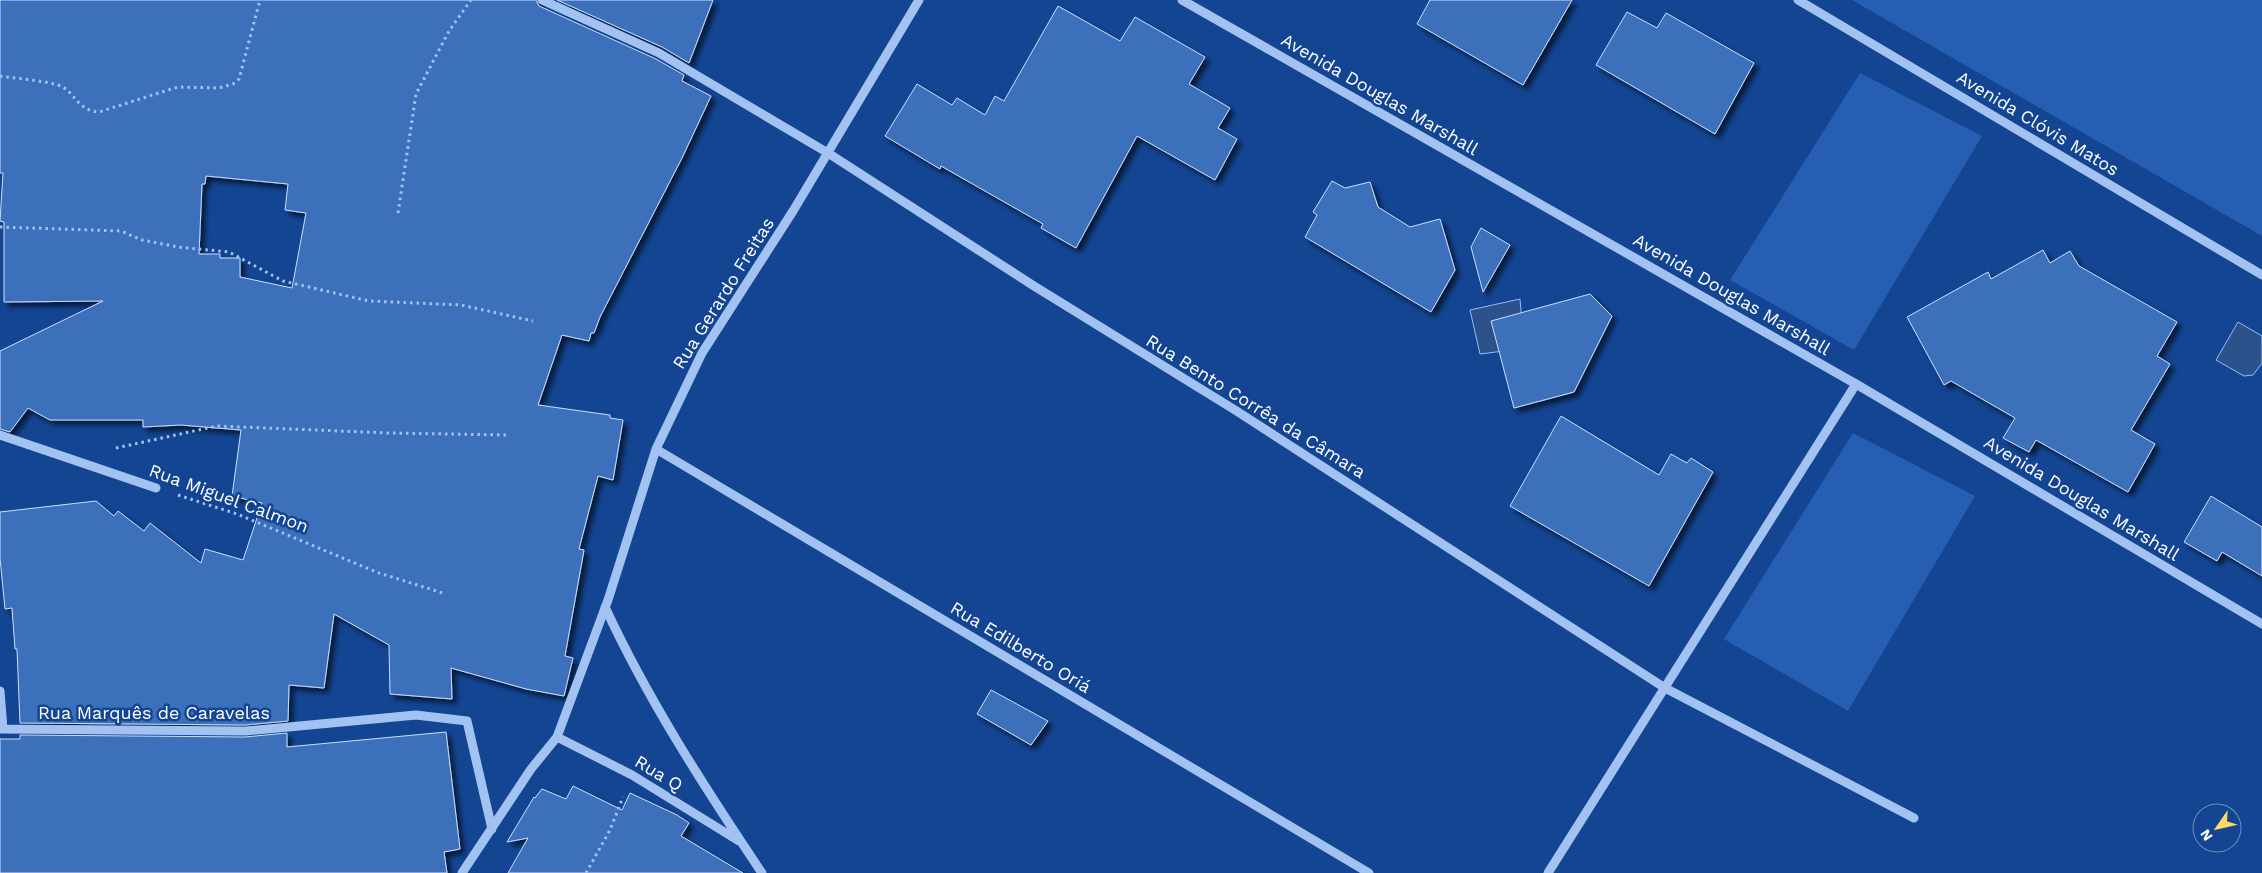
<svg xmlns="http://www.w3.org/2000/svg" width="2262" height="873" font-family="'Work Sans',sans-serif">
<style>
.green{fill:#255eb2}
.water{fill:#2c518b;stroke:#94bcf5}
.building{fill:#3c6fbb;stroke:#c9defd;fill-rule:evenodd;filter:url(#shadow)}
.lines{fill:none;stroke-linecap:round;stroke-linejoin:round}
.path{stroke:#a2c2f2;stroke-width:3;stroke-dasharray:2.5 4;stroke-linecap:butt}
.minor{stroke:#a2c2f2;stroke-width:9}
.labels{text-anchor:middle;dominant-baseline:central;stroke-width:5;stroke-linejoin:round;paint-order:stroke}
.street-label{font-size:18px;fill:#fff;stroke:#134593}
</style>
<defs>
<filter id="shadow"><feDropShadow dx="4.5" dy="4.5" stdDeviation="2.5" flood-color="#0009"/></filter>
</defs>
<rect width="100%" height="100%" fill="#134593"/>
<path class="green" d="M 1852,0 L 2262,0 L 2262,236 Z
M 1860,73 L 1982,136 L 1854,350 L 1730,280 Z
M 1853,433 L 1975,496 L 1848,711 L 1724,639 Z"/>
<path class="water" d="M 1520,299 L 1522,322 L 1504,351 L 1480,354 L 1470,310 Z
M 2238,322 L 2262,336 L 2262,363 L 2253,375 L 2244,376 L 2216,360 Z"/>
<path class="building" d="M 0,0 L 536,0 L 539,6 L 656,59 L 684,75 L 682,81 L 711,96 L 682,158 L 600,317 L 594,333 L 591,333 L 589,341 L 562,335 L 538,405 L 610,415 L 610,418 L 623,420 L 613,480 L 598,476 L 579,549 L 584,550 L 565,656 L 573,658 L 564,696 L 526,689 L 451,668 L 452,699 L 390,694 L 389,645 L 334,614 L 324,688 L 289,685 L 288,721 L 245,725 L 20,723 L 17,649 L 15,649 L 12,608 L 5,609 L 0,558 L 0,512 L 96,501 L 114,516 L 118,511 L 144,531 L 150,523 L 201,563 L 205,549 L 243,560 L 262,503 L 232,496 L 241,430 L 181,425 L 143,427 L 143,420 L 50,420 L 28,408 L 10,432 L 0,429 L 0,351 L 103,301 L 4,302 L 4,222 L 0,221 L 3,173 L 0,173 ZM 206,176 L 288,184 L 285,210 L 306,213 L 292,288 L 240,277 L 240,258 L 220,258 L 220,254 L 199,254 L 202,184 L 205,184 Z
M 557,0 L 713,0 L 689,63 L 662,47 Z
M 1430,0 L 1572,0 L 1523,85 L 1417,24 Z
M 1058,6 L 1120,41 L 1135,17 L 1205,57 L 1189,84 L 1230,108 L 1218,128 L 1237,139 L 1215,180 L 1137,136 L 1076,248 L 1041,228 L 1043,224 L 941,166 L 940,169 L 885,136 L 917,84 L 952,105 L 957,98 L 985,115 L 995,96 L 1004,101 Z
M 1627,12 L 1657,28 L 1666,13 L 1754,63 L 1715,134 L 1596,65 Z
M 1332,181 L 1345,188 L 1370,182 L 1378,207 L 1410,227 L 1440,219 L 1455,270 L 1431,312 L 1305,237 L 1317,215 L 1313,212 Z
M 1481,228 L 1510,245 L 1483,292 L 1471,247 Z
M 2043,250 L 2050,263 L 2070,251 L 2079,266 L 2177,322 L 2157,356 L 2170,364 L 2131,430 L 2155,444 L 2128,492 L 2036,440 L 2029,452 L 2003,438 L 2015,418 L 1951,381 L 1944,385 L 1907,317 L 1988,272 L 1991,279 Z
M 1590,294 L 1612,316 L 1574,392 L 1514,408 L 1491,321 Z
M 1561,416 L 1659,475 L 1671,454 L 1687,463 L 1691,458 L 1713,472 L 1649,586 L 1510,506 Z
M 2211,496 L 2262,527 L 2262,576 L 2222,552 L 2217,561 L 2184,542 Z
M 991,690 L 1048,721 L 1031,745 L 977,714 Z
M 446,732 L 460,849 L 444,852 L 447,873 L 0,873 L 0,739 L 20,739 L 20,735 L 245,737 L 287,733 L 287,747 Z
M 573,786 L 622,810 L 630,793 L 677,815 L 689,823 L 681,836 L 743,873 L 508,873 L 528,838 L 507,842 L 534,797 L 535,798 L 542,789 L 566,799 Z"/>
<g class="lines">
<path class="path" d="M 0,76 C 19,79 40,80 58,85 C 76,91 75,110 99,112 L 178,87 L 219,88 L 233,84 L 239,79 L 260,0
M 398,213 L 416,94 L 449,31 L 471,0
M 0,227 L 121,231 L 142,240 L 178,247 L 229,252 L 283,281 L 369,301 L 461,305 L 533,321
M 116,448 L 217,426 L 389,433 L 508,435
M 178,495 L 237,514 L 376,572 L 446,594
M 586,873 L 610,830 L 623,797"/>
<path class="minor" d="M 542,0 L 659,53 L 828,153 L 1034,286 L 1235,410 L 1665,688 L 1914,818
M 1182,0 L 1856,384 L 2262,624
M 1798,0 L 2262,275
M 0,435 L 156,488
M 656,449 L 1369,873
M 605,607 C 648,700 705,788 762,873
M 0,691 L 3,729
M 0,729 L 245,731 L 416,715 L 467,721 L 492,829
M 557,737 L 632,775 L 739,841
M 462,873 L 531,769 L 557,737 L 608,600 L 656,449 L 702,353 L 793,211 L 919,0
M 1548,873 L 1856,384"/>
</g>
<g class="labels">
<g class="street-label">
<text transform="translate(1380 94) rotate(30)">Avenida Douglas Marshall</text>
<text transform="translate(2038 123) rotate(31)">Avenida Clóvis Matos</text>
<text transform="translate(723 293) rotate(-58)">Rua Gerardo Freitas</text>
<text transform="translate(1732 294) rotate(30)">Avenida Douglas Marshall</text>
<text transform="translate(1256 406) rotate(32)">Rua Bento Corrêa da Câmara</text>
<text transform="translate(229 498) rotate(20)">Rua Miguel Calmon</text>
<text transform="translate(2082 498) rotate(31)">Avenida Douglas Marshall</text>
<text transform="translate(1021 647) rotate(31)">Rua Edilberto Oriá</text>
<text x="154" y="712">Rua Marquês de Caravelas</text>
<text transform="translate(659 773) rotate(31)">Rua Q</text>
</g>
</g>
<g transform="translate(2217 828) rotate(236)"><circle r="24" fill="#134593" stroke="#718fbe"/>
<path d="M0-4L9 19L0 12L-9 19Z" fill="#ffd963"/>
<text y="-8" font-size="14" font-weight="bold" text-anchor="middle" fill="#ffffff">N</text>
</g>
</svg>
